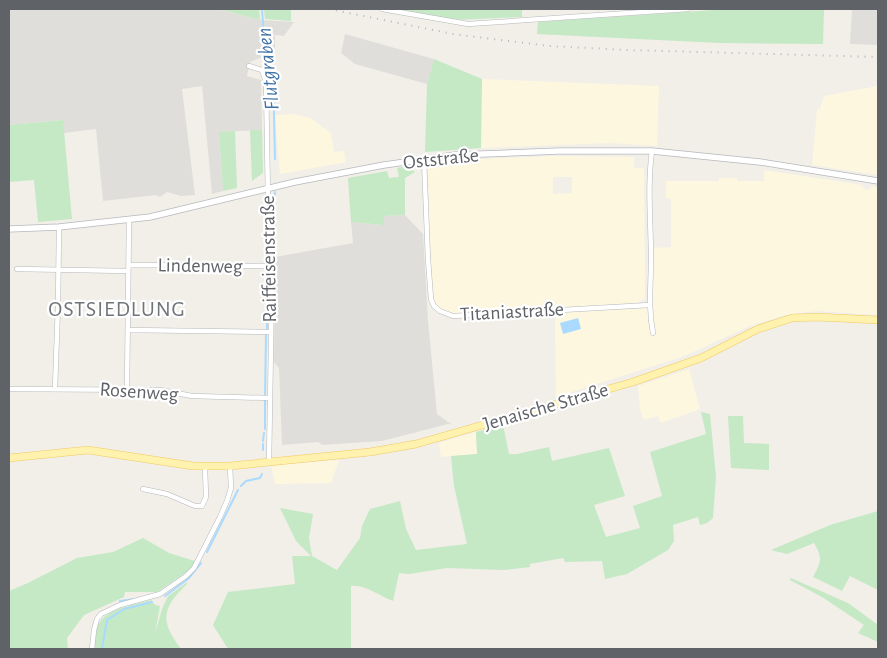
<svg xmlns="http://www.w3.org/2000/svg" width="887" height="658" font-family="'Alegreya Sans',sans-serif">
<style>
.commercial{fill:#fef7e0;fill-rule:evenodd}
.industrial{fill:#e0deda}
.green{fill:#c5e8c5}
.water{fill:#aadaff}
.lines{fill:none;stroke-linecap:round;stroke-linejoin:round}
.stream{stroke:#aadaff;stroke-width:2}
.minor-casing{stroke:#b5b8bc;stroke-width:5.5}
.tertiary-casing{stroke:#b5b8bc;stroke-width:7}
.primary-casing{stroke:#f2c960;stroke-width:8}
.minor{stroke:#fff;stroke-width:4.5}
.tertiary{stroke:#fff;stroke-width:5.5}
.primary{stroke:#fff2af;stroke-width:7}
.rail{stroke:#b6b7b8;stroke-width:2;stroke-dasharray:1 6;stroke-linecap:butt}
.labels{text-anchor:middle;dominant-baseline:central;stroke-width:4.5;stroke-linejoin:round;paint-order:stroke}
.street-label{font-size:20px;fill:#5f6368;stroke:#fff}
.water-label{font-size:21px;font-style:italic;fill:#4174aa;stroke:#fff}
.quarter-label{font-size:22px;letter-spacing:1px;fill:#70757a;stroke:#fff}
</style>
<rect width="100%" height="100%" fill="#f1efe8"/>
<path class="commercial" d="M 482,79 L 659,86 L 657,146 L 610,143 L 481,148 Z
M 878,86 L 878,175 L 812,165 L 817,109 L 820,109 L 824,96 Z
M 294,114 L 310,118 L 331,133 L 334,152 L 344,151 L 346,162 L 280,174 L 275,115 Z
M 553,156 L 634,157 L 634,168 L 644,168 L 645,298 L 637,303 L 606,305 L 499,311 L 492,308 L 492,312 L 451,313 L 440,309 L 435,304 L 433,297 L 430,259 L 428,170 L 431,163 L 460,160 ZM 553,177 L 572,177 L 572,193 L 553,194 Z
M 764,170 L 862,185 L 863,188 L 869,190 L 872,186 L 878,188 L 878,315 L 817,311 L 785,315 L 750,326 L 682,357 L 556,397 L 555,313 L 653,307 L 653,248 L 671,247 L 671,199 L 666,198 L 666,181 L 719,181 L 719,178 L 737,178 L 737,181 L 764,181 Z
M 689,369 L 700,409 L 661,423 L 658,416 L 644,420 L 640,410 L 638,386 Z
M 476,432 L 477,454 L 441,457 L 439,443 Z
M 339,460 L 331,483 L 275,484 L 271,465 Z"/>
<path class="industrial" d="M 9,9 L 217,9 L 260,20 L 294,22 L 284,36 L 275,35 L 275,54 L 262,57 L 250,62 L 247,76 L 261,80 L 262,130 L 219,132 L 223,191 L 212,194 L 202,86 L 182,89 L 195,195 L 181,196 L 167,192 L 160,197 L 156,195 L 103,201 L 96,129 L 64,133 L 62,120 L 9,125 Z
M 852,9 L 878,9 L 878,45 L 850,44 Z
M 345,34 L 434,59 L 427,84 L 355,64 L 341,53 Z
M 405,215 L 423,234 L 428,321 L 437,414 L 448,422 L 452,423 L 382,441 L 322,445 L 318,442 L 282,445 L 279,368 L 274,362 L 275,257 L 353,243 L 351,222 L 383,225 L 384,216 Z"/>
<path class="green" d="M 221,9 L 259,9 L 260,20 L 222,10 Z
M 265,9 L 291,10 L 291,21 L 265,19 L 264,10 Z
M 393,9 L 522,9 L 522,17 L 453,20 Z
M 729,9 L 824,9 L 823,44 L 719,43 L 537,34 L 538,22 Z
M 434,59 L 482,79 L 481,148 L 425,152 L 427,84 Z
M 63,120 L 72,219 L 38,222 L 34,180 L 9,182 L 9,125 Z
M 250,130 L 262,130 L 263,173 L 252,181 Z
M 235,131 L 237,188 L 223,191 L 219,132 Z
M 408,166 L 415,172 L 405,178 L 405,215 L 384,216 L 384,225 L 351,222 L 348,178 L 387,171 L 389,178 L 399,177 L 397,168 Z
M 701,412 L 710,414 L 716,477 L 713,518 L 707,523 L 700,525 L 698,517 L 673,525 L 674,541 L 668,550 L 627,574 L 605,579 L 602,561 L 565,562 L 563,558 L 530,564 L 530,567 L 504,570 L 447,568 L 409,574 L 399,573 L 393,601 C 379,596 365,584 351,586 L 351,649 L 228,649 L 213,625 L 228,592 L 295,584 L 292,556 L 311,556 L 296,541 L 280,508 L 313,514 L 309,538 L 312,556 L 337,570 L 360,538 L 362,526 L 370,509 L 400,501 L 406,529 L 416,550 L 467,544 L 454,486 L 451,456 L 477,454 L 476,432 L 503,425 L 509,454 L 517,454 L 549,447 L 552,461 L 609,448 L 625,496 L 594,505 L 606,537 L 640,528 L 633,506 L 662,496 L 650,452 L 706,434 Z
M 728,416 L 743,416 L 744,443 L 769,444 L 769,470 L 731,468 Z
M 878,511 L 878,590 L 850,576 L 842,591 L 813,577 C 821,562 823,558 814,543 L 787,554 L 771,550 L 830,525 Z
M 143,538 L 169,553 L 195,561 L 192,567 L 185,573 L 157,592 L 125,592 L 124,597 L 84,615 L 67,638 L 68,649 L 9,649 L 9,591 L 28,583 L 77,558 L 113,552 Z
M 791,578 L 848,603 L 878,625 L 878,642 L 858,633 L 864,625 L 822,597 L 790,580 Z
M 186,583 L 188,583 C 162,608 159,620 181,649 L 94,649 C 95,641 95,633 98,625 C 106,608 135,605 151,600 L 155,605 L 160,606 L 155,634 L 162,609 L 168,596 Z"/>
<path class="water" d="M 578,318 L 581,329 L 563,334 L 560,323 Z"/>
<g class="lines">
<path class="stream" d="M 262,9 L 264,38 L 273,74 L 275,159
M 274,206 L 275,192
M 268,263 L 270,213
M 267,302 L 267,270
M 267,330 L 267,308
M 265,396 L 266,335
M 265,429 L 265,400
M 263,441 L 264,433
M 263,450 L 263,444
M 241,486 L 246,481 L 260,478 L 262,474
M 207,552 L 238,490
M 165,596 L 188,579 L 201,563
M 120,601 L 135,599
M 102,649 L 107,620 L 124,609 L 152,602"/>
<defs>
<path id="minor" d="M 382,9 L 468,24 L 688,9
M 249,66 L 262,70 L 266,82 L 268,198 L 273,227 L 269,462
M 652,151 C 647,188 651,223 651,259 C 651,284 648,308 653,333
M 424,159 L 428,259 L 431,299 L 434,306 L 440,311 L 453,316 L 650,305
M 129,265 L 272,266
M 17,269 L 128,271
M 128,330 L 271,332
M 9,389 L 160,390 L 192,396 L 270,398
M 55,389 L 58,305 L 59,227
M 127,390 L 129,220
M 143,489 L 167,494 L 195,506 L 202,506 L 206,497 L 205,467
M 92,649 L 94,630 L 97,619 L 101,614 L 120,605 L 160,594 L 186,576 L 194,568 L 220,517 L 227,501 L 231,488 L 230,466"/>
<path id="tertiary" d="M 9,229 L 59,227 L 150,217 L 295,182 L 384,165 L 455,155 L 559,151 L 652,151 L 760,162 L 878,181"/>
<path id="primary" d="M 9,458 L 88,450 L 193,466 L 230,466 L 370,452 L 416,444 L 633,382 L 701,358 L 758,329 L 792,318 L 817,317 L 878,320"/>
</defs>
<use href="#minor" class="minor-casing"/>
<use href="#tertiary" class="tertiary-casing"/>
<use href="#primary" class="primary-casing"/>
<use href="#minor" class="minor"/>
<use href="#tertiary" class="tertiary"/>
<use href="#primary" class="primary"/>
<path class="rail" d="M 329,9 L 453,34 L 549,46 L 628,50 L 878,57"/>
</g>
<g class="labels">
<g class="street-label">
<text transform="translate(441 159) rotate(-6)">Oststraße</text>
<text transform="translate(269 259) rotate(-91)">Raiffeisenstraße</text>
<text transform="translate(200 266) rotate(1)">Lindenweg</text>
<text transform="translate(512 312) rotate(-3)">Titaniastraße</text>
<text transform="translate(139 392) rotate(4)">Rosenweg</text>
<text transform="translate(546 407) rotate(-16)">Jenaische Straße</text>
</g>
<g class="water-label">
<text transform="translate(268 69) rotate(-96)">Flutgraben</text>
</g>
<g class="quarter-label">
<text x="117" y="309">OSTSIEDLUNG</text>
</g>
</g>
<rect width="887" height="658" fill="none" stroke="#5f6368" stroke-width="20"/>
</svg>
